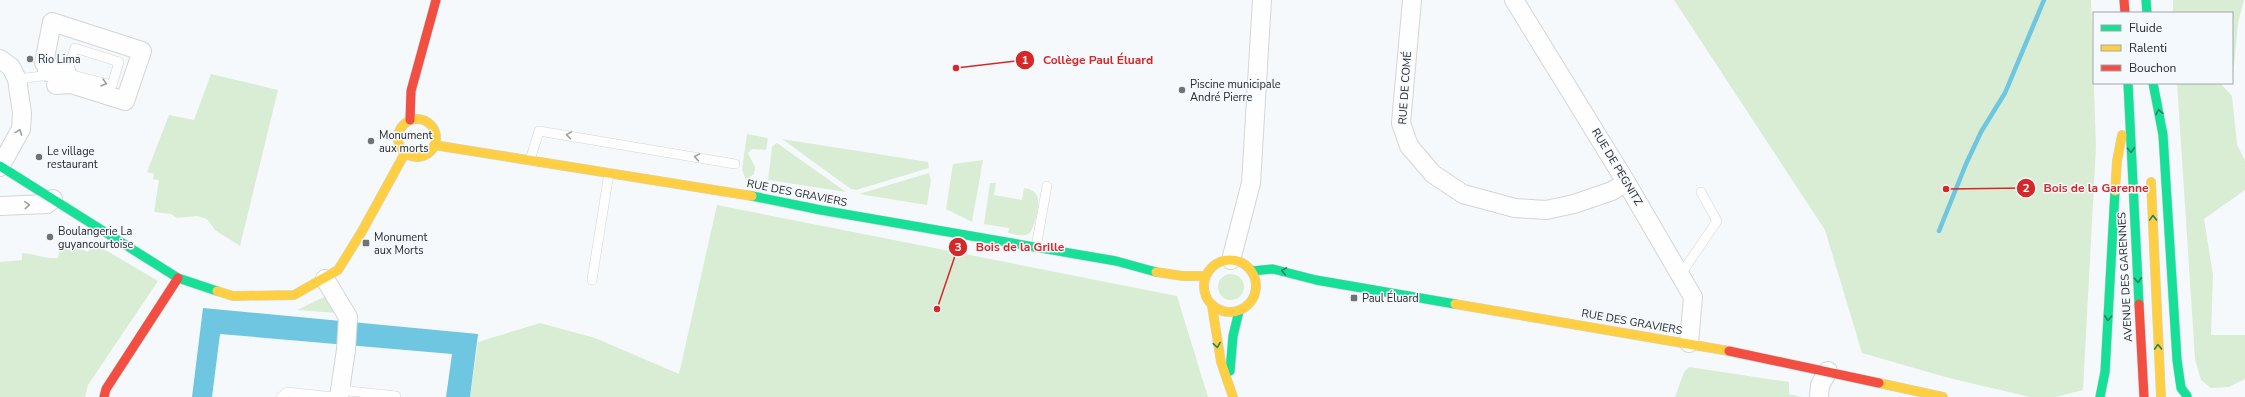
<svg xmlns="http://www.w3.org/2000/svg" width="2245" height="397" font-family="'Nunito Sans',sans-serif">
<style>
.green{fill:#d8edd3}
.water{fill:#6ec6e0}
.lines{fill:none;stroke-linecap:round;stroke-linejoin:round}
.stream{stroke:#6ec6e0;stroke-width:4.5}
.lane-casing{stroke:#d3d5d7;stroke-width:10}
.street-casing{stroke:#d3d5d7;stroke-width:20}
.fast-casing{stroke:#d3d5d7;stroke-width:10}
.slow-casing{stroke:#d3d5d7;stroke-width:10}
.jam-casing{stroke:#d3d5d7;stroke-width:10}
.lane{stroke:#fefefe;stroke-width:9}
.street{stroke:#fefefe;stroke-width:18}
.fast{stroke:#16e098;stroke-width:9}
.slow{stroke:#ffcf43;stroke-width:9}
.jam{stroke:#f24e42;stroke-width:9}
.oneway{stroke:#9e9e9f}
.oneway2{stroke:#1f8462}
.poi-dot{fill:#707274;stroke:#f4f9fd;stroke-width:1.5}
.labels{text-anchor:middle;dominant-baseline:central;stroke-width:3;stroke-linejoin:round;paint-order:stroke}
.poi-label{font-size:11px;fill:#28292b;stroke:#f4f9fd;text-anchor:start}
.street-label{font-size:11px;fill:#28292b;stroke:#f4f9fd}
.leader{fill:none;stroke:#d62828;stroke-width:1.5}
.callout-dot{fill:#d62828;stroke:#f4f9fd;stroke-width:1.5}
.mark-label{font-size:12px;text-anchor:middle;font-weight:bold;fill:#fff}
.callout-label{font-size:12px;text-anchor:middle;font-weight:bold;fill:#d62828;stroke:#f4f9fd;stroke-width:3;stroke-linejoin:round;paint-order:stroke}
</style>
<rect width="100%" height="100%" fill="#f6f9fb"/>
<path class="green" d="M 1674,0 L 2091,0 L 2096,147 L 2083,390 L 2055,397 L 2030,397 L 1949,378 L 1862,353 L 1825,230 Z
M 2173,0 L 2244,0 L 2238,23 L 2234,66 L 2232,67 L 2232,13 L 2173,13 Z
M 211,74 L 278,90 L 240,246 L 215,230 L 207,219 L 197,216 L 177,218 L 171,214 L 154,212 L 159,180 L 153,179 L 154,174 L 147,172 L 169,115 L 194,120 Z
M 2177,83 L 2220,83 L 2232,96 L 2237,144 L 2245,161 L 2245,190 L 2204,219 L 2213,275 L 2211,335 L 2245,335 L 2245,379 L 2229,387 L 2211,388 L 2201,380 L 2195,359 Z
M 747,134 L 768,138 L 766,150 L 752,149 L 748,153 L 755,167 L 754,174 L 746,180 L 742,170 Z
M 782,139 L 928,162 L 929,168 L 856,190 L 851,189 Z
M 777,143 L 846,192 L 768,180 L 772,147 Z
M 983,160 L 972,222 L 946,209 L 953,164 Z
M 929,173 L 931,180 L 927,205 L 859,194 Z
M 990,183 L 996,183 L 994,195 L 1022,200 L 1024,188 C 1030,189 1034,190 1037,196 C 1041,202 1034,232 1028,234 C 1022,237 1014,234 1008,233 L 1009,228 L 984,224 Z
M 717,205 L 1177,296 L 1208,397 L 470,397 L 478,342 L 540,323 L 595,338 L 679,374 Z
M 61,241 L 88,252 L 92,242 L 158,281 L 88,385 L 85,397 L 0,397 L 0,262 L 22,260 L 22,253 C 35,254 45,259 58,258 Z
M1218 287a13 13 0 1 1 26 0a13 13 0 1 1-26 0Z
M 326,296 L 337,313 L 297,310 Z
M 1689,367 L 1789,382 L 1789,394 L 1802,397 L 1675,397 L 1684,372 Z"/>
<path class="water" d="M 203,308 L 478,334 L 470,397 L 446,397 L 452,354 L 220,334 L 212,397 L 192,397 Z"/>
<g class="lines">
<path class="stream" d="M 1939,231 L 1966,164 L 1981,132 L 2005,93 L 2044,0"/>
<defs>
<path id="lane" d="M 65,73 L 112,85 L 119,62 L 75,48 L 67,73
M 17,79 L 51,75
M 530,160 L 539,131 L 735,164
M 1036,247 L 1047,186
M 1681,274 L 1717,221 L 1701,192
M 592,280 L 609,173
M 340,390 L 396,396
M 281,397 L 287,392 L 333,397"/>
<path id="street" d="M 1412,0 L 1401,123 L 1409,146 L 1433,174 L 1463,194 L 1515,208 L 1546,210 L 1574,204 L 1612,191 L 1626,182
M 1514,0 L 1626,182 L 1693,297 L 1689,343
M 52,22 L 142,51 L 125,101 L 71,84 L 56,85 L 67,73 L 47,72 L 48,64 L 44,63 Z
M 0,59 L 11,67 L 17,79 L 22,113 L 21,129 L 0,167
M 0,206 L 47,204 L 53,199
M 1231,260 L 1251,183 L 1262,0
M 325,279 L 348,317 L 346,350 L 339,397
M 1819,397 L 1820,385 L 1828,371"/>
<path id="fast" d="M 2146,0 L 2147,13
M 2128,83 L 2139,304
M 2153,83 L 2163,135 L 2177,360 L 2181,388 L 2187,396
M 0,166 L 178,278 L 217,291
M 752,196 L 821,210 L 1116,261 L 1156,272
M 1252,271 L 1273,269 L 1316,280 L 1455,304
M 1230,371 L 1233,336 L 1239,311
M 2100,397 L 2105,372 L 2115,191"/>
<path id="slow" d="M398 138a19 19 0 1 1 38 0a19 19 0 1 1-38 0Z
M 434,145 L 752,196
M 2151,182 L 2161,397
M 2115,191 L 2117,161 L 2122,135
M1204 286a26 26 0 1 1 52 0a26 26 0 1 1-52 0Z
M 1156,272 L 1183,276 L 1206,276
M 217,291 L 233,296 L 294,295 L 338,270 L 361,233 L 405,153
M 1455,304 L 1729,351
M 1212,306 L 1221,362 L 1233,397
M 1879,383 L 1943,397"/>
<path id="jam" d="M 2124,0 L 2125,13
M 410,120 L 411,91 L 436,0
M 2139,304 L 2144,397
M 1729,351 L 1879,383
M 104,397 L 106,389 L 178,278"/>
</defs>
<use href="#lane" class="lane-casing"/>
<use href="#street" class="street-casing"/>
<use href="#fast" class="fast-casing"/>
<use href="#slow" class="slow-casing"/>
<use href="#jam" class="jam-casing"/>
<use href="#lane" class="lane"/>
<use href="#street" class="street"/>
<use href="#fast" class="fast"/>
<use href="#slow" class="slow"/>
<use href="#jam" class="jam"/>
</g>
<defs><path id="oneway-chevron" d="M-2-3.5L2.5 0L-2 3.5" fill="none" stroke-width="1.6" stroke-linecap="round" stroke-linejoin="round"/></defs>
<g class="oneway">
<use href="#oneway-chevron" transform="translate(104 83) rotate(16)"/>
<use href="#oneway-chevron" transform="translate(19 132) rotate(-70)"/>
<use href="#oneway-chevron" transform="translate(569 135) rotate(-171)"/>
<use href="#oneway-chevron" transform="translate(697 157) rotate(-170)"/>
<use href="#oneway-chevron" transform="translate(27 205) rotate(-3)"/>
</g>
<g class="oneway2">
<use href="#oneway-chevron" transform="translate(2159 112) rotate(-101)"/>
<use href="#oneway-chevron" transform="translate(2131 150) rotate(87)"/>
<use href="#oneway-chevron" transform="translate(2153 218) rotate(-92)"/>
<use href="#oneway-chevron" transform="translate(1284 271) rotate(-170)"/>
<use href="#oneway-chevron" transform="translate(2138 280) rotate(87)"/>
<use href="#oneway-chevron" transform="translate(2108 318) rotate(93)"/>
<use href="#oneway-chevron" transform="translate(1217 345) rotate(81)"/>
<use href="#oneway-chevron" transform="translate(2158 347) rotate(-92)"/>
</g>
<g class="poi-dot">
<circle cx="30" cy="59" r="4"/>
<circle cx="1182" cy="90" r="4"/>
<circle cx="371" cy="141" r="4"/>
<circle cx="39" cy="157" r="4"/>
<circle cx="50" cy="237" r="4"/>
<rect x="362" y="239" width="8" height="8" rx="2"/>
<rect x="1350" y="294" width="8" height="8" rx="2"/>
</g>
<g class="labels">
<g class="poi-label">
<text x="38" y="59">Rio Lima</text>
<text x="1190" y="84">Piscine municipale<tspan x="1190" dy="13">André Pierre</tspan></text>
<text x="379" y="135">Monument<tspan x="379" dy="13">aux morts</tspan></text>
<text x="47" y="151">Le village<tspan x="47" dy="13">restaurant</tspan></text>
<text x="58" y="231">Boulangerie La<tspan x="58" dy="13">guyancourtoise</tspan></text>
<text x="374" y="237">Monument<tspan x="374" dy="13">aux Morts</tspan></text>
<text x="1362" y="298">Paul Éluard</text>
</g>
<g class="street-label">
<text transform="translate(1405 88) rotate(-86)">RUE DE COMÉ</text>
<text transform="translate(1617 167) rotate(59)">RUE DE PEGNITZ</text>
<text transform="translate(797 193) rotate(11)">RUE DES GRAVIERS</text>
<text transform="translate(2125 277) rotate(-93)">AVENUE DES GARENNES</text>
<text transform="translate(1632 322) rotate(10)">RUE DES GRAVIERS</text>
</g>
</g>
<path class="leader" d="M956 68L1025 60M1946 189L2026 188M937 309L958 247"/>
<g class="callout-dot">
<circle cx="956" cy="68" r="4"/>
<circle cx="1946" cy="189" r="4"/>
<circle cx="937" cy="309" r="4"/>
<circle cx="1025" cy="60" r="10"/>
<circle cx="2026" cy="188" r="10"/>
<circle cx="958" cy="247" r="10"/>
</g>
<g class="mark-label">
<text x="1025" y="64">1</text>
<text x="2026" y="192">2</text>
<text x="958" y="251">3</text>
</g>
<g class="callout-label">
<text x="1098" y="64">Collège Paul Éluard</text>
<text x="2096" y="192">Bois de la Garenne</text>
<text x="1020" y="251">Bois de la Grille</text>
</g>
<rect x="2093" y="12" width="140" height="72" fill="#f4f9fd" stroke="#a2a6a9"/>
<rect x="2101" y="25" width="20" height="6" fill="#16e098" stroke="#a2a6a9"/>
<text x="2129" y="32" font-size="12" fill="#28292b">Fluide</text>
<rect x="2101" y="45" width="20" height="6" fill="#ffcf43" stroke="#a2a6a9"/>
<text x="2129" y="52" font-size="12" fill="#28292b">Ralenti</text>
<rect x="2101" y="65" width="20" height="6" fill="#f24e42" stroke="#a2a6a9"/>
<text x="2129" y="72" font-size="12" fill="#28292b">Bouchon</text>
</svg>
